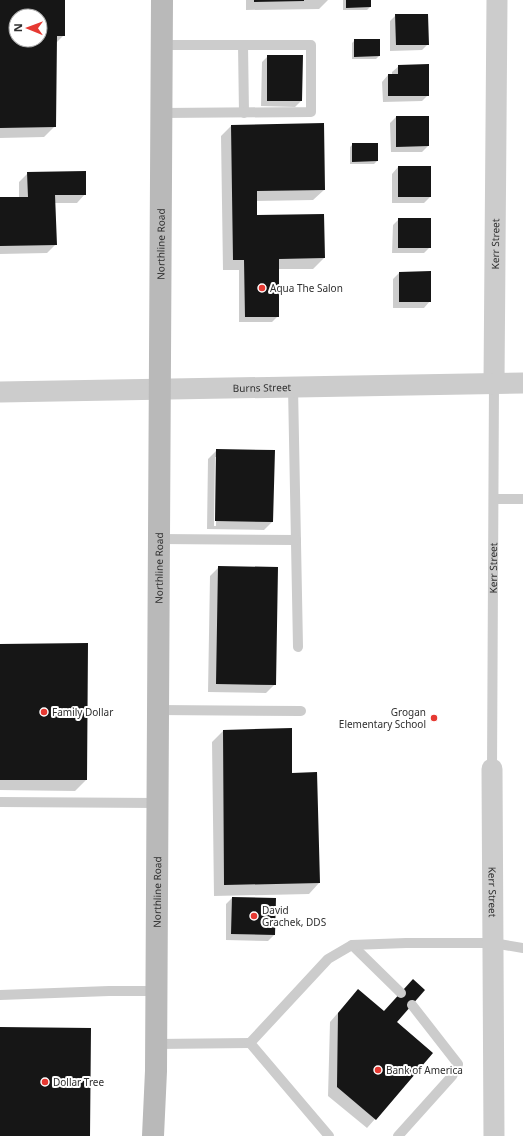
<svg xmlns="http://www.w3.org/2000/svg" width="523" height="1136" font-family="'Noto Sans',sans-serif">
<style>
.shadow{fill:#0003;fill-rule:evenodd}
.building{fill:#161616;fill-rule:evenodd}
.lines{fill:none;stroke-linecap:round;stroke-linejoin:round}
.lane{stroke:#ccc;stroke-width:10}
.street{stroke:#ccc;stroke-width:21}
.secondary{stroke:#b9b9b9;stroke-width:22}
.poi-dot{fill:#e63932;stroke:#fff;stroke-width:1.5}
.labels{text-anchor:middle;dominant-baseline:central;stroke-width:4;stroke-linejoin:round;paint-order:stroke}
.street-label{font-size:10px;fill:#2f2f2f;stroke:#fff}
.poi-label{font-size:10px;fill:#2f2f2f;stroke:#fff;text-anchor:start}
</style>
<rect width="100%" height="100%" fill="#fff"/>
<path class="shadow" d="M 0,0 L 64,0 L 64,35 L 56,43 L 55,126 L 44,137 L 0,138 ZM 16,16 L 40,16 L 40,40 L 16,40 Z
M 246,0 L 328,0 L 319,9 L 246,10 Z
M 343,0 L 370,0 L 370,7 L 367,10 L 343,10 Z
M 396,15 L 428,44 L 422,50 L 390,51 L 390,21 Z
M 355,40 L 379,40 L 379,56 L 376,59 L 352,59 L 352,43 Z
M 268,56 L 301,101 L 295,107 L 261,106 L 262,62 Z
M 399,66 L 428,95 L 422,101 L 383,102 L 382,82 L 388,75 L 392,75 L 392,72 Z
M 396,117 L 428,146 L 422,152 L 391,152 L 390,123 Z
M 231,126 L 324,190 L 313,200 L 256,201 L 256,216 L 324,258 L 313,269 L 278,269 L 278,316 L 272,322 L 239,322 L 239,270 L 223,270 L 221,136 Z
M 353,144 L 377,161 L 374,164 L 350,164 L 350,147 Z
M 398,167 L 430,167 L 430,197 L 424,203 L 392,203 L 392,174 Z
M 28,173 L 85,194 L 77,203 L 55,203 L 56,244 L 47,253 L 0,254 L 0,198 L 19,198 L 19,182 Z
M 399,219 L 430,247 L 424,253 L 392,253 L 393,225 Z
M 399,273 L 430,301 L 424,308 L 393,308 L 393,279 Z
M 217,450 L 272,522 L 264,530 L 207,529 L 208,459 ZM 215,457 L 217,457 L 216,526 L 214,526 Z
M 219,567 L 275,684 L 266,693 L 208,692 L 210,576 Z
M 0,645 L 86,780 L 75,791 L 0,790 Z
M 223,731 L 291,774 L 316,773 L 319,883 L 309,894 L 214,896 L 212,742 Z
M 232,898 L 274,935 L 268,941 L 226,940 L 226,904 Z
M 358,990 L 395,1022 L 375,1119 L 367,1128 L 328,1096 L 330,1022 Z"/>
<path class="building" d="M 0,0 L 65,0 L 65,36 L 57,36 L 56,127 L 0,128 ZM 16,16 L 40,16 L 40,40 L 16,40 Z
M 254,0 L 304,0 L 304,1 L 254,2 Z
M 346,0 L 371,0 L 371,7 L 346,8 Z
M 395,14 L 428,14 L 429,45 L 396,45 Z
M 354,39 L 380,39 L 380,56 L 354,57 Z
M 267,55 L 303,55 L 302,101 L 267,101 Z
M 429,64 L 429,96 L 388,96 L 388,74 L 398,74 L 398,65 Z
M 396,116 L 429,116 L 429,146 L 396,147 Z
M 324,123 L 325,190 L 257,191 L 257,215 L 324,214 L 325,258 L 279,259 L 279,317 L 245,317 L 244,260 L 233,260 L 231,125 Z
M 352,143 L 378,143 L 378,161 L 352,162 Z
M 398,166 L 431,166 L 431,197 L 398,197 Z
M 86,171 L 86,195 L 55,195 L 57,245 L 0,246 L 0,197 L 28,197 L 27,172 Z
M 398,218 L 431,218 L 431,248 L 398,248 Z
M 431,271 L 431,302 L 399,302 L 399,272 Z
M 216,449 L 275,450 L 273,522 L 215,521 Z
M 218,566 L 278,567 L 276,685 L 216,684 Z
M 88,643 L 87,780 L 0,780 L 0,644 Z
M 292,728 L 292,773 L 317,772 L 320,883 L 224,885 L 223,730 Z
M 232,897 L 276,898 L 275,935 L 231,934 Z
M 413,979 L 425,990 L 397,1022 L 433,1053 L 376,1120 L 337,1087 L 338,1013 L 358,989 L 384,1011 Z
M 0,1027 L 91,1028 L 90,1136 L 0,1136 Z"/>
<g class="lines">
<g class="lane">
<path d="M 243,45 L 244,113"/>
<path d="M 162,113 L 311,112 L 311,45 L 162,45"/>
<path d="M 293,387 L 298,647"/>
<path d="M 494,499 L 523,499"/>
<path d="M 159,539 L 296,540"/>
<path d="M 158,710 L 301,711"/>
<path id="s1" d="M 492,769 L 494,383"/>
<path d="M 0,802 L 157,803"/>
<path d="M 352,945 L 401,993"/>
<path d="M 0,995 L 109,991 L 156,991"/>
<path d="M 156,1044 L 250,1043"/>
<path d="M 329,1136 L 250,1043 L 328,959 L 352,945 L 406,943 L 493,943 L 523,948"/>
<path d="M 398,1136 L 452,1076 L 458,1064 L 412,1005"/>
</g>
<g class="street">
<path id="s2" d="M 494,383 L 497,0"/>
<path id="s3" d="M 0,392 L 523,383"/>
<path id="s4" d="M 492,769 L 494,1136"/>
</g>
<path class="secondary" id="s5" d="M 153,1136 L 156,1071 L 162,0"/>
</g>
<g class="poi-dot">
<circle cx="262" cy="288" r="4"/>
<circle cx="44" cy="712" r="4"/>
<circle cx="434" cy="718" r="4"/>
<circle cx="254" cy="916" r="4"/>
<circle cx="378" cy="1070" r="4"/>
<circle cx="45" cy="1082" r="4"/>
</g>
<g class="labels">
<g class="street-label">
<text stroke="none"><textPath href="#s5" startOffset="892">Northline Road</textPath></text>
<text stroke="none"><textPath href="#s2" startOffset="139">Kerr Street</textPath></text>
<text stroke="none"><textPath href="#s3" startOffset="262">Burns Street</textPath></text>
<text stroke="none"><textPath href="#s5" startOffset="568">Northline Road</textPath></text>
<text stroke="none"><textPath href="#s1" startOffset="201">Kerr Street</textPath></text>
<text stroke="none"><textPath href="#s5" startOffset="244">Northline Road</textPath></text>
<text stroke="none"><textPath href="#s4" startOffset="123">Kerr Street</textPath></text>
</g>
<g class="poi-label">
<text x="270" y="288">Aqua The Salon</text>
<text x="52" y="712">Family Dollar</text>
<text x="426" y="712" text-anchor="end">Grogan<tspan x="426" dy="12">Elementary School</tspan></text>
<text x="262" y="910">David<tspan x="262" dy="12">Grachek, DDS</tspan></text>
<text x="386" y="1070">Bank of America</text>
<text x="53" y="1082">Dollar Tree</text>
</g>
</g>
<g transform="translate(28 28) rotate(271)"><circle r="19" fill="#ffffff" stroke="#acacac"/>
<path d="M0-3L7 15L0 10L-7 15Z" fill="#e63932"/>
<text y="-6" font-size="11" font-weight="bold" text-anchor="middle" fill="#2f2f2f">N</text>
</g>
</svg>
